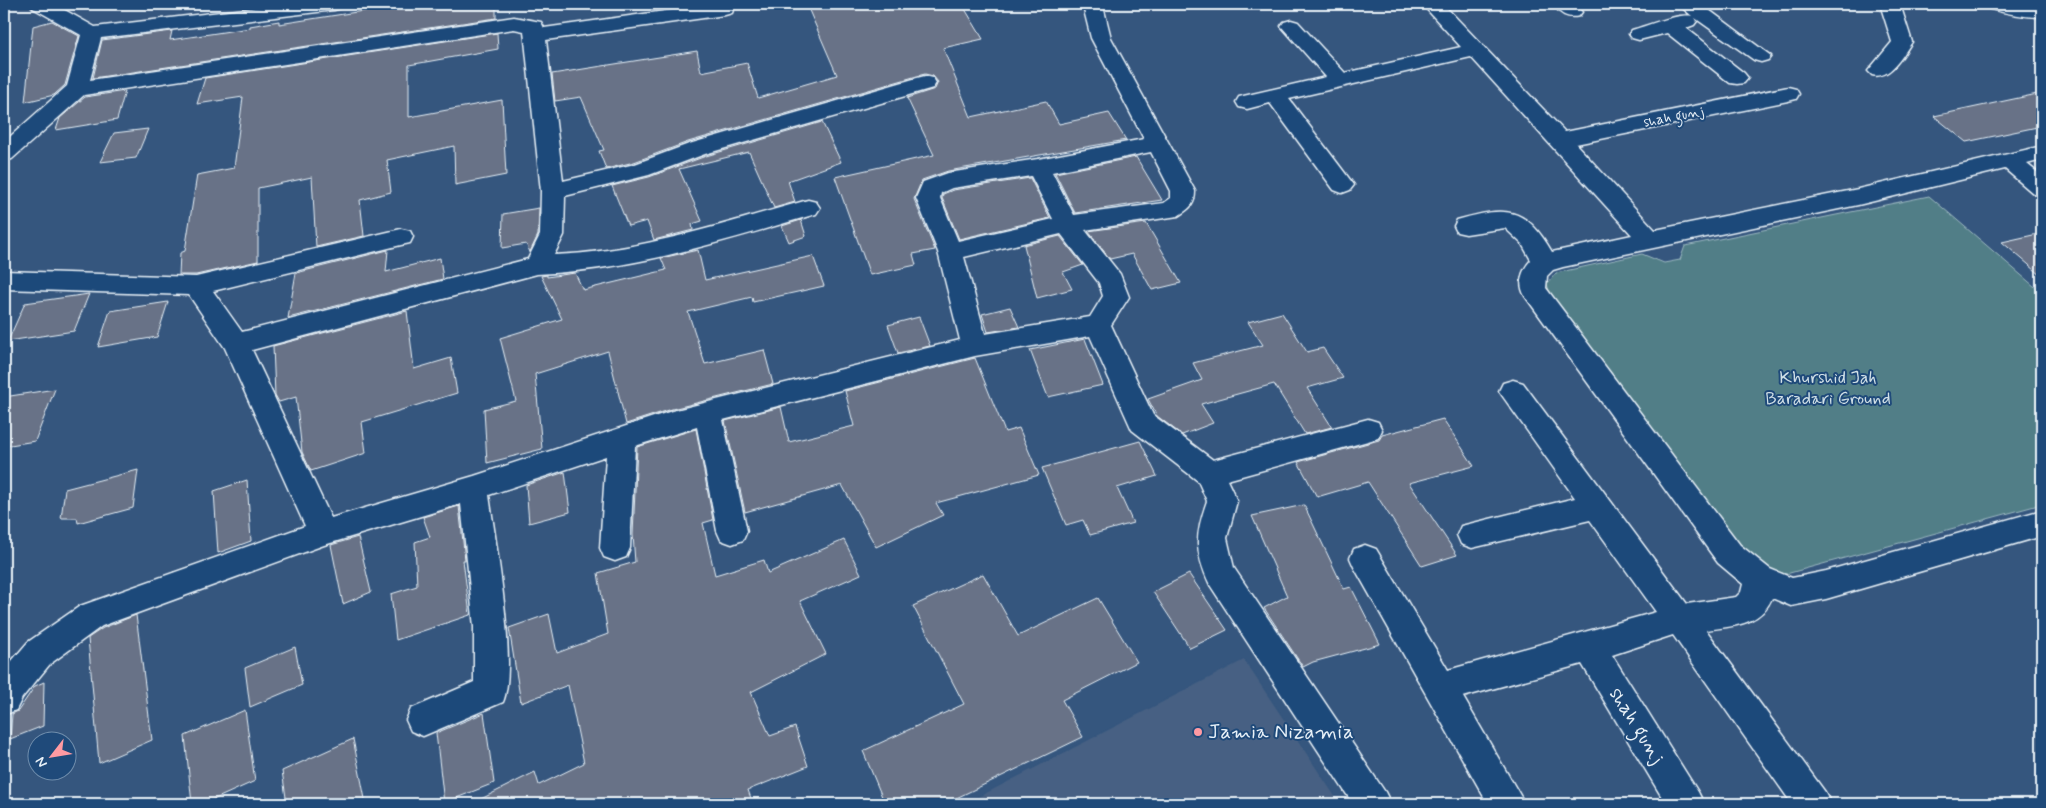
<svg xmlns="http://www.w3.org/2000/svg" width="2046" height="808" font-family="Mynerve,sans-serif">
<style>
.built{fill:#476183}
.green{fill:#517e87;stroke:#9cb8c0}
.building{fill:#677287;stroke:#e8f1f8}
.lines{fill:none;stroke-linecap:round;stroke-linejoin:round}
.minor-casing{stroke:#e8f1f8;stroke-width:3}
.minor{fill:#1f4a7a;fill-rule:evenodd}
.poi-dot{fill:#ff9aa2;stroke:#1f4a7a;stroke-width:2}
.labels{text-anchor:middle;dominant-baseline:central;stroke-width:4;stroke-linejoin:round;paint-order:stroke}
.far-street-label{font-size:15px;fill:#e8f1f8;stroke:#1f4a7a}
.park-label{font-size:18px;fill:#d1e0e7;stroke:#1f4a7a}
.near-street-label{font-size:21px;fill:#e8f1f8;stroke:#1f4a7a}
.near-poi-label{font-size:21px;fill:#e8f1f8;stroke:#1f4a7a;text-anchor:start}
</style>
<rect width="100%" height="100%" fill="#35567e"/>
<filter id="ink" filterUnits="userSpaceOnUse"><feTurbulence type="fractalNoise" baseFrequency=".02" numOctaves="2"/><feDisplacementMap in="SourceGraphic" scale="10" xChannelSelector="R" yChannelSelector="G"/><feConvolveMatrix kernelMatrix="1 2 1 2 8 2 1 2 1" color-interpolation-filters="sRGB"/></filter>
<g filter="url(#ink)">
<path class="built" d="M 1244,660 L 1340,804 L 965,804 Z"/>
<path class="green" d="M 1929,196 L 2042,293 L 2042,504 L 1786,574 L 1752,566 L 1553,304 L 1547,284 L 1556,273 L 1642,254 L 1664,263 L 1680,260 L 1685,246 Z"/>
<path class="building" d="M 391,4 L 496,4 L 496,18 L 93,78 L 102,40 L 172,31 L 170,40 L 250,28 L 250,26 L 279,21 L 279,24 L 376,9 L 376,6 Z
M 830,4 L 962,4 L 983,39 L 943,48 L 971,117 L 1046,101 L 1059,124 L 1109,113 L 1126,140 L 948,171 L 922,180 L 914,199 L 935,250 L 913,254 L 916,265 L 870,275 L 835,177 L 934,155 L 907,98 L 935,89 L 938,82 L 933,76 L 925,74 L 917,76 L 688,142 L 634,162 L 606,169 L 599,151 L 604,150 L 581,97 L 555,101 L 552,74 L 697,51 L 701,72 L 747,63 L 758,98 L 837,75 L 808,8 Z
M 52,21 L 79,36 L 65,85 L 54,95 L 25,102 L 33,26 Z
M 497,33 L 498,49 L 409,65 L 409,117 L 502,100 L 506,175 L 455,185 L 454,146 L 387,160 L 391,192 L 360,200 L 364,236 L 316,247 L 312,177 L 258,188 L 258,261 L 196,275 L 179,275 L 180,253 L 185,251 L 197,175 L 234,168 L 243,97 L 197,104 L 205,78 Z
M 125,91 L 117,120 L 56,130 L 60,118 L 85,97 Z
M 2042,93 L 2042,126 L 1966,142 L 1934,116 Z
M 822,122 L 841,162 L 788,181 L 795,202 L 774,208 L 749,152 L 679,169 L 702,221 L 692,224 L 693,230 L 654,240 L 647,221 L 628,226 L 612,186 L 649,177 L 706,156 Z
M 148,129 L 136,158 L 100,162 L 114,133 Z
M 1136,157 L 1162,200 L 1075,213 L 1055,173 Z
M 1030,178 L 1050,218 L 959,239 L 942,198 L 943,194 L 953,190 Z
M 539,208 L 538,235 L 530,252 L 526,244 L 502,248 L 503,214 Z
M 801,220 L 806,236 L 789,242 L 782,226 Z
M 1146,223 L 1181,283 L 1152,290 L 1132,254 L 1110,259 L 1088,231 Z
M 2042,233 L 2042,276 L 2002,242 Z
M 1060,236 L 1083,265 L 1063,272 L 1072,289 L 1037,298 L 1024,245 Z
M 388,250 L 386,272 L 440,258 L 443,279 L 288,318 L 296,273 Z
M 698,250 L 705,280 L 813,256 L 824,286 L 753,302 L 752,297 L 688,312 L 705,364 L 764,350 L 773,384 L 672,409 L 626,424 L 608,351 L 535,374 L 542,449 L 487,463 L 484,409 L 516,401 L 500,338 L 562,319 L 541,276 L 547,275 L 547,277 L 575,273 L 583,290 L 666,270 L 661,258 Z
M 89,294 L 74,331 L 8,341 L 25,303 Z
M 168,302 L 157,337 L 98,347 L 110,311 Z
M 1010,307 L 1019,327 L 988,332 L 982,314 Z
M 407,311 L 414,369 L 451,358 L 457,393 L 362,422 L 366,453 L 311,471 L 302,452 L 296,397 L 279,402 L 275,395 L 273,346 Z
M 1282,313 L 1307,352 L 1323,348 L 1343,378 L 1307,388 L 1332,427 L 1305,434 L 1274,384 L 1201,404 L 1213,423 L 1182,435 L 1157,416 L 1148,399 L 1202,380 L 1193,363 L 1263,345 L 1248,322 Z
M 919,317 L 930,346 L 898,353 L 888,325 Z
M 1085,339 L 1103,385 L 1048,397 L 1030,350 Z
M 975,358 L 1005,432 L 1019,428 L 1039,475 L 936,503 L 943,515 L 876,547 L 842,485 L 745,512 L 725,421 L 781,407 L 789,442 L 854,426 L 845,391 Z
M 55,389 L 35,441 L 4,446 L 4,397 Z
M 1443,419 L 1474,466 L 1409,483 L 1457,555 L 1422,566 L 1368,482 L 1317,497 L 1298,462 L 1379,440 L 1382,435 Z
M 696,429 L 713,520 L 703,523 L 715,575 L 764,560 L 768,573 L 844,540 L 861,574 L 800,601 L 826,654 L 751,692 L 770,736 L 795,727 L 808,766 L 748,790 L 753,804 L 471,804 L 535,772 L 539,785 L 584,763 L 568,685 L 521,703 L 509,628 L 549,614 L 557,653 L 608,634 L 598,573 L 635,562 L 633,535 L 637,447 Z
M 1140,441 L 1157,476 L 1117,488 L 1133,523 L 1090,535 L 1083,520 L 1066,525 L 1042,468 Z
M 138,470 L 133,508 L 78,523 L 77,518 L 61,518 L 65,489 Z
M 565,472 L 570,512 L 529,523 L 526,485 Z
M 247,480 L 251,541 L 218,553 L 214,491 Z
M 1304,505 L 1344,589 L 1351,587 L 1380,644 L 1313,662 L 1303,667 L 1264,608 L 1287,596 L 1252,516 Z
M 459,506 L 465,560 L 463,560 L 470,615 L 396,640 L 391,594 L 417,586 L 415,542 L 430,537 L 423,517 Z
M 358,537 L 371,592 L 343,604 L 331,545 Z
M 983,574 L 1018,636 L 1098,598 L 1137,662 L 1062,700 L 1083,737 L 944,804 L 885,804 L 863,751 L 964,704 L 913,606 Z
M 1189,574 L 1227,630 L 1190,648 L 1153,592 Z
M 136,615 L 152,740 L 99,763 L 88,638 L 103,628 Z
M 295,647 L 302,685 L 250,707 L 245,668 Z
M 44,682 L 43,726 L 10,739 L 12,714 L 18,711 L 35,686 Z
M 245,710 L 255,781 L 204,804 L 192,804 L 185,736 Z
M 484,713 L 494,783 L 444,803 L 436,733 Z
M 353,739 L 366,804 L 287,804 L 282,771 Z"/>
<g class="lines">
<defs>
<path id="minor" d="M 30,4 L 54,4 L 95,27 L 286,4 L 344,4 L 341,8 L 334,10 L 101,38 L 90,80 L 514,17 L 541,22 L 544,28 L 715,4 L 735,4 L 732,13 L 725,15 L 546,40 L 563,181 L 635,164 L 689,144 L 917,78 L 925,76 L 933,78 L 936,83 L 933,88 L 705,154 L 649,175 L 565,196 L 564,235 L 554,255 C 641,252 725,223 808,200 L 816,202 L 820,208 L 816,214 C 724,241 634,270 537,274 L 252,350 L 331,518 L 474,476 L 672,411 L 960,340 L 938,252 L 916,198 L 923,182 L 948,173 L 1038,159 L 1144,139 L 1091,38 L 1084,10 L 1080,4 L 1100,4 L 1104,10 L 1111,38 L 1195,191 C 1195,205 1190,208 1178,216 L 1085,230 L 1120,274 L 1129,297 L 1111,325 L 1153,415 L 1213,460 L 1368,419 L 1378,422 L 1382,430 L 1378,438 L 1368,441 L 1227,480 L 1237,501 L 1227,538 L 1234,568 L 1385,792 L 1391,804 L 1353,804 L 1210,585 C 1194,551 1195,535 1207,501 L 1198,481 L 1132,430 L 1090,336 L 975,356 L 723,420 L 747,531 L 743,540 L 732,544 L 721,540 L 717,531 L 697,427 L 635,446 L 630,548 L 626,557 L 615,561 L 604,557 L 600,548 L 606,456 L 489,495 C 495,539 518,666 503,702 L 423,736 L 411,731 L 406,720 L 411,709 L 474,682 L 474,627 L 461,504 L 324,545 L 102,626 L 50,664 L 22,698 L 16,710 L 4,715 L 4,670 L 28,642 L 80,606 L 305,526 L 225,348 L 189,295 L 4,289 L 4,271 L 196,277 L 401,229 L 410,231 L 413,237 L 410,243 L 401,245 L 213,291 L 242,332 L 528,259 L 540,235 L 541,191 L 524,31 L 514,29 L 84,95 L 12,159 L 4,161 L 4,142 L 67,86 L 81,35 L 33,8 ZM 1151,152 L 1171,191 L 1171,198 L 1164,203 L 1074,215 L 1052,172 ZM 1031,176 L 1053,219 L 958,241 L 940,198 L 941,193 L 952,188 ZM 1061,234 L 1099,283 L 1103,296 L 1090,317 L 985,334 L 964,257 Z
M 1422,4 L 1443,4 L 1565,132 L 1788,87 L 1796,89 L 1799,94 L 1796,99 L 1788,101 L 1576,144 L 1655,230 L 1858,189 L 2042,146 L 2042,160 L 2027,164 L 2042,176 L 2042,196 L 2034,194 L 2005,169 L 1858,205 L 1563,267 L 1553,270 L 1547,276 L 1546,288 L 1740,545 L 1770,569 L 1792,578 L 1826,571 L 2042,510 L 2042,536 L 1826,599 L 1791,606 L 1772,598 C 1760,626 1732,626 1706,630 L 1825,792 L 1831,804 L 1792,804 L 1673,635 L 1612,655 L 1698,792 L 1704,804 L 1666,804 L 1582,664 L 1463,697 L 1525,804 L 1488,804 L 1354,567 L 1350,558 L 1354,549 L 1365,545 L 1376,549 L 1448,670 L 1656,612 L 1590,520 L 1472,548 L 1461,544 L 1457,535 L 1461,526 L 1575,498 L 1499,391 L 1503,383 L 1513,380 L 1523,383 L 1687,604 L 1736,597 L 1741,592 L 1743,584 L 1718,563 L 1525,296 C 1518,284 1521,271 1531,260 L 1522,244 L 1505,228 L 1466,234 L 1457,232 L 1454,226 L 1457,220 C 1506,206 1525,206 1552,252 L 1632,235 L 1471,57 L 1289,99 L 1354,185 L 1350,190 L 1342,193 L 1334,190 L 1270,103 L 1247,109 L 1239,107 L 1236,102 L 1239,97 L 1326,77 L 1281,26 L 1284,22 L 1291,20 L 1298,22 L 1345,73 L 1461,47 Z
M 1553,4 L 1574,4 L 1582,12 L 1579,16 C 1567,19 1560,14 1553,4 Z
M 1678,4 L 1701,4 L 1771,56 L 1768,60 L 1761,62 L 1754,60 L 1695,18 L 1697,21 L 1694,25 L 1686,28 L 1744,73 L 1748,78 L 1744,83 L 1737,84 L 1730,83 L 1667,33 L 1639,40 L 1632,38 L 1629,34 L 1632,30 C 1647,26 1678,13 1692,16 Z
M 1880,4 L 1900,4 L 1912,42 C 1902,56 1890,80 1872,75 L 1868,71 L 1892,42 Z
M 1984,4 L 2042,5 L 2042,17 C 2023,17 2005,13 1987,8 Z"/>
</defs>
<use href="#minor" class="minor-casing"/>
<use href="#minor" class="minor"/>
</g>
</g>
<circle class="poi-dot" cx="1198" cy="732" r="5"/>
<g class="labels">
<g class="far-street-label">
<text transform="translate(1674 117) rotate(-11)">shah gunj</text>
</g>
<g class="park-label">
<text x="1828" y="378">Khurshid Jah<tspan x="1828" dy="21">Baradari Ground</tspan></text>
</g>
<g class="near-street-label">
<text transform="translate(1637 726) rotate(58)">shah gunj</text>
</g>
<g class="near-poi-label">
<text x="1208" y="732">Jamia Nizamia</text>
</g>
</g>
<rect width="2046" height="808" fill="none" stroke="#1f4a7a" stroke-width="20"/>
<rect x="10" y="10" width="2026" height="788" fill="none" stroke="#e8f1f8" stroke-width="2" filter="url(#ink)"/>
<g transform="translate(52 756) rotate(239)"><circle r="24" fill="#1f4a7a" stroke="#6f8dac"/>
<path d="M0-4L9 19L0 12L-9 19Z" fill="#ff9aa2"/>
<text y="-8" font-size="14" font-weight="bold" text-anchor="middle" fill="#e8f1f8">N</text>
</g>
</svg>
